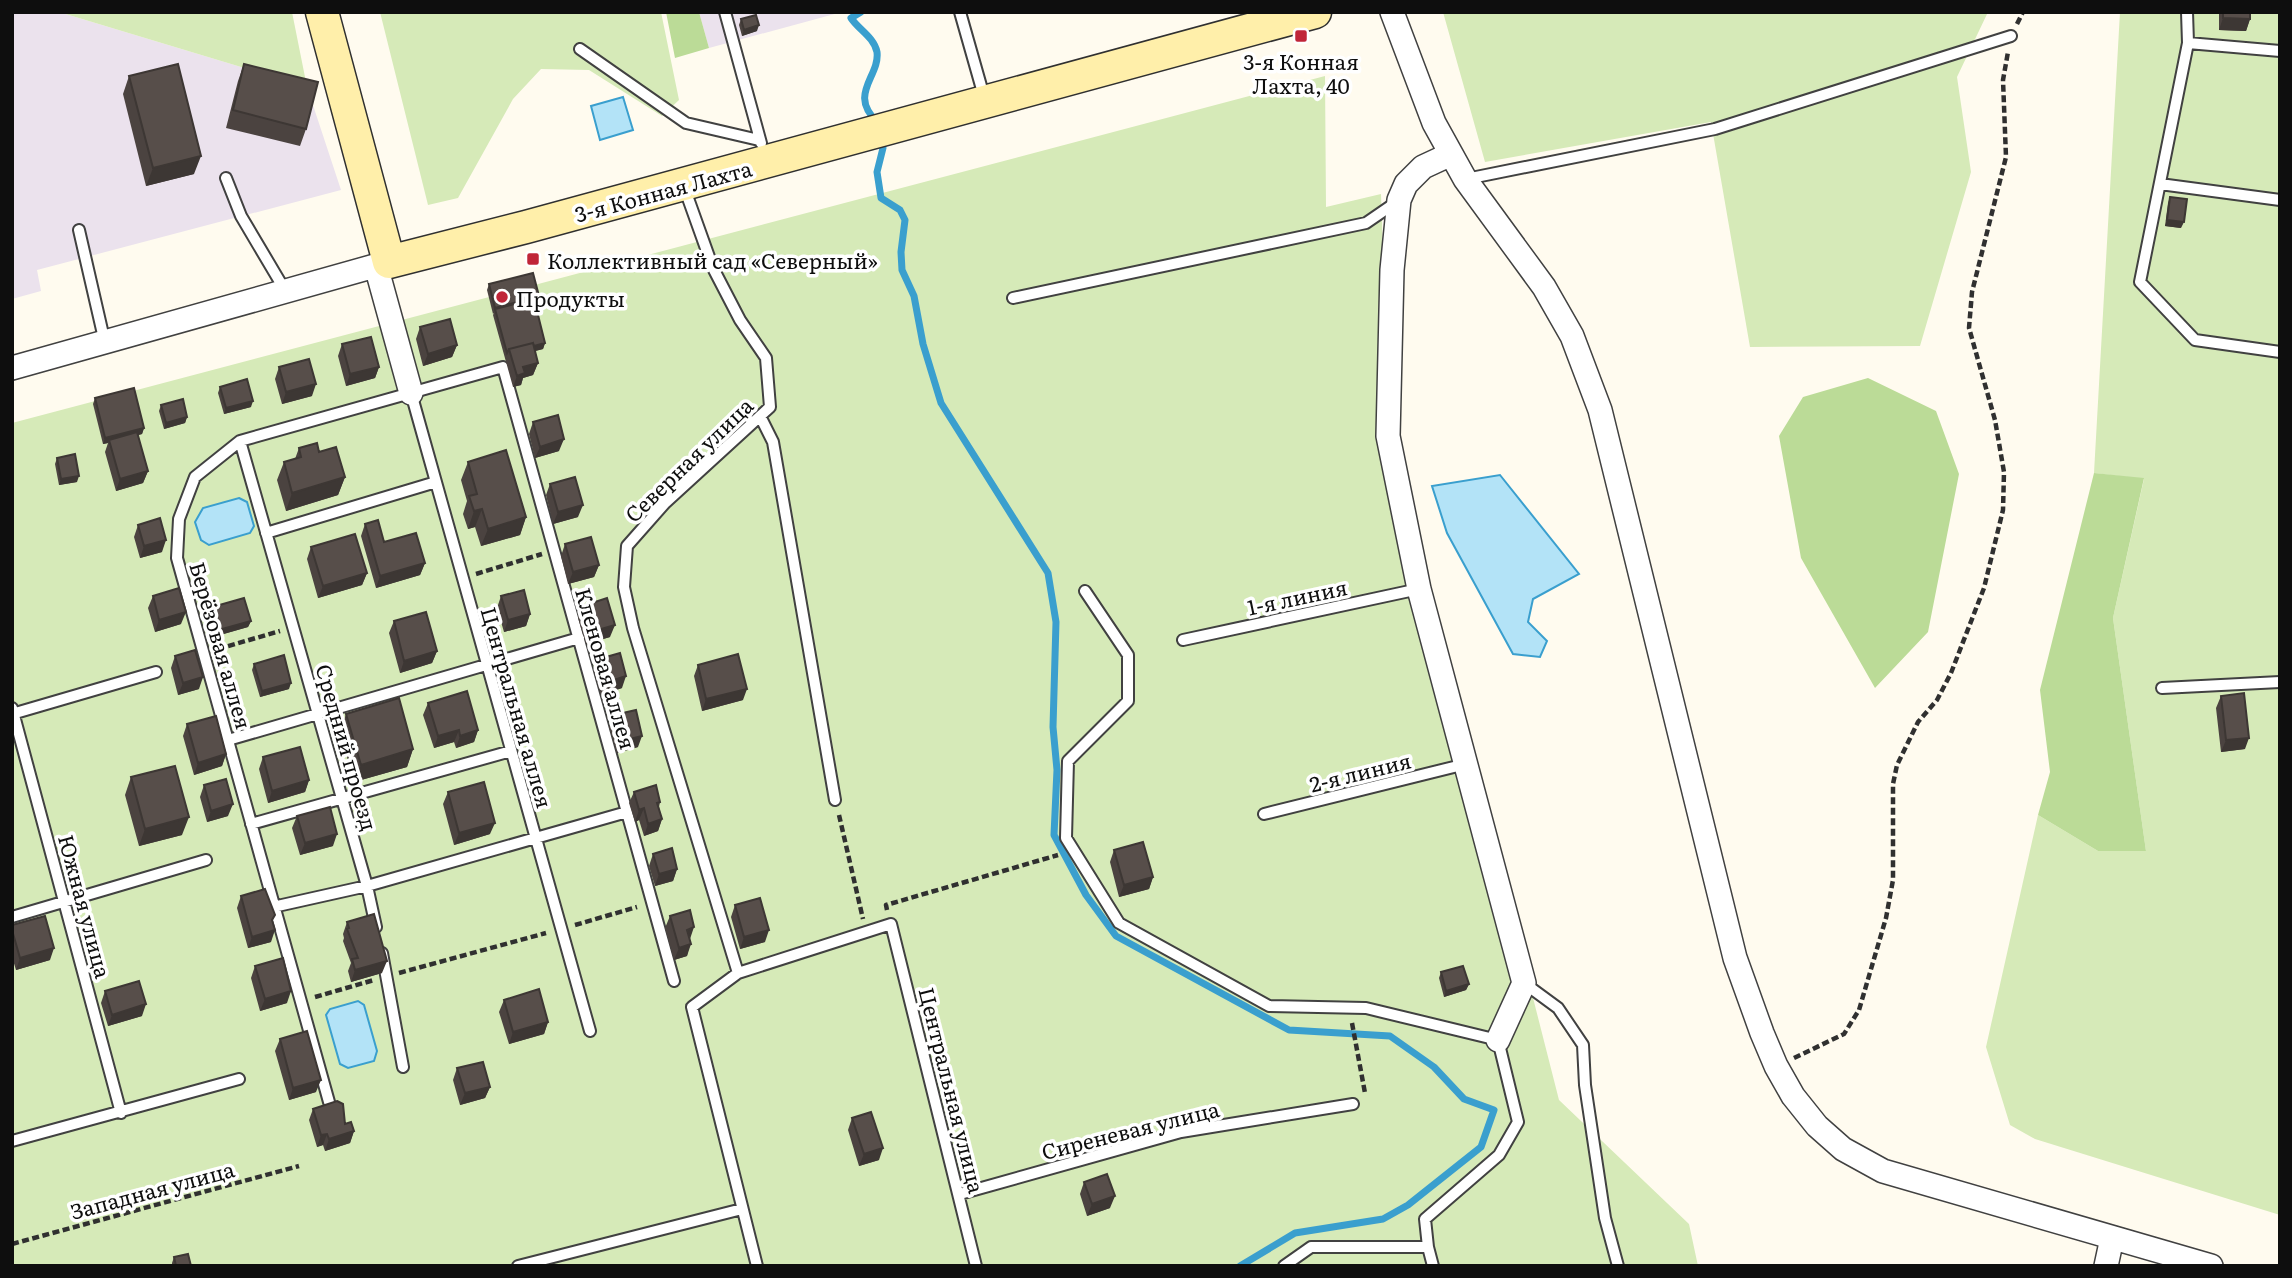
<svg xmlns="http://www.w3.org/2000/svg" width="2292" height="1278" font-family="Literata,serif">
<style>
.industrial{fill:#ebe2ed}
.green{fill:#d6eab8}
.forest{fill:#bbdb97}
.water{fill:#b3e3f7;stroke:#3a9fce;stroke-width:2}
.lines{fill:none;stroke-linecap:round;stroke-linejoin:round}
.stream{stroke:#3a9fce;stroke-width:7}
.service-casing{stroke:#414141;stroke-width:14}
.minor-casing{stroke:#414141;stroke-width:26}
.secondary-casing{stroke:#303030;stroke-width:35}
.path{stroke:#303030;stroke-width:4.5;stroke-dasharray:7 3.5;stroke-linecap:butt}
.service{stroke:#fff;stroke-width:10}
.minor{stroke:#fff;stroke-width:23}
.secondary{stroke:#ffefaa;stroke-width:32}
.wall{fill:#4b4340}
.shaded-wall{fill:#3d3734}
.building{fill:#574e4a;stroke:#3d3734;stroke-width:2}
.poi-dot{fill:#c02538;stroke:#fff;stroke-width:2.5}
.labels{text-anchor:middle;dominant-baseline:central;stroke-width:7;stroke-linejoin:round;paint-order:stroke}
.poi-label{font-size:21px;fill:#0e0e0e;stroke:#fff;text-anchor:start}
.street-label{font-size:21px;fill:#0e0e0e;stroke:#fff}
</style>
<rect width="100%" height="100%" fill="#fffbef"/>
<path class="industrial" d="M 12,12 L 59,12 L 307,87 L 341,190 L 37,270 L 41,291 L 12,299 Z
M 699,12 L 842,12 L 709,48 Z"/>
<path class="green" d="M 59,12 L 292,12 L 307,87 Z
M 380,12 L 661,12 L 679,100 L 662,116 L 589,70 L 541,69 L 513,99 L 458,198 L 428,205 Z
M 1443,12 L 1988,12 L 1957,77 L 1971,172 L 1920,346 L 1750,347 L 1711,122 L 1485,162 Z
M 2120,12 L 2280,12 L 2280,1215 L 2035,1139 L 2010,1125 L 1986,1047 L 2038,815 L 2098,851 L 2146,851 L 2113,618 L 2144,479 L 2094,473 Z
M 1325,76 L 1326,207 L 1381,194 L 1389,432 L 1559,1100 L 1689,1224 L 1698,1266 L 12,1266 L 12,423 Z"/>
<path class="forest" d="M 666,12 L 699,12 L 709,48 L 675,58 Z
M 1868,378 L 1936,411 L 1959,474 L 1928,632 L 1875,688 L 1801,558 L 1779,436 L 1803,397 Z
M 2094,473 L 2144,478 L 2113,618 L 2146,851 L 2098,851 L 2038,815 L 2050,772 L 2040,690 Z"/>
<path class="water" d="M 623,97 L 633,130 L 600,140 L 591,106 Z
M 1500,475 L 1579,574 L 1533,599 L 1528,622 L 1547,641 L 1540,657 L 1513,654 L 1447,533 L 1432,486 Z
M 239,498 L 247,502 L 254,526 L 250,533 L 209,545 L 201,540 L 195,522 L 203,508 Z
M 358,1001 L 364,1005 L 377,1051 L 374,1061 L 348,1068 L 340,1064 L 326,1015 L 330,1009 Z"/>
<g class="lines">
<path class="stream" d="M 861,12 L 851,18 C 858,29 874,37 877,52 C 880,77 847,94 878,123
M 881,137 L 883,148 L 877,172 L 881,198 L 900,210 L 905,220 L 901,252 L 902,270 L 914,296 L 923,344 L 941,403 L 1048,573 L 1056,622 L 1053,727 L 1057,770 L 1054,835 L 1086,895 L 1116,936 L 1289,1030 L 1390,1036 L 1434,1067 L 1464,1099 L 1494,1110 L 1481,1147 L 1408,1205 L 1383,1219 L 1295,1233 L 1240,1266"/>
<defs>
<path id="service" d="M 725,12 L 761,143
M 960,12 L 985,100
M 2187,12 L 2188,43 L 2140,282 L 2195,340 L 2280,352
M 2188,43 L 2280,51
M 580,49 L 686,123 L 759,140
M 226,178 L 241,216 L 286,292
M 1466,179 L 1715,129 L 2011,36
M 2160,184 L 2280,200
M 684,187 L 713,268 L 740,320 L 766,358 L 770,407 L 665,503 L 627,546 L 624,587 L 633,628 L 738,973
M 79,230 L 105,343
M 1013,298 L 1366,223 L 1398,201
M 411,393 L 590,1031
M 760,416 L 773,442 L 835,800
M 240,441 L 367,886 L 376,927
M 266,533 L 436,482
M 1085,591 L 1128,655 L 1128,701 L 1068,761 L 1066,838 L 1119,923 L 1269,1006 L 1366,1008 L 1498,1040 L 1518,1122 L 1499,1155 L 1425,1219 L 1428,1247 L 1311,1247 L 1284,1266
M 1183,640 L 1419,589
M 2162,688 L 2280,682
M 12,708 L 121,1113
M 12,714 L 156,672
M 228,740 L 579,638
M 1264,814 L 1466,764
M 251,824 L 511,751
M 273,907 L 367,886 L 627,812
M 12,917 L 206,860
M 382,953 L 403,1067
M 1524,983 L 1558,1008 L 1583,1045 L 1585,1085 L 1605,1218 L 1618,1266
M 329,1102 L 177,558 L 179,519 L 195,477 L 240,441 L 503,367 L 674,981
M 12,1141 L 239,1079
M 960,1194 L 1181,1132 L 1353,1104
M 1428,1247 L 1433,1266
M 518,1266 L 742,1209
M 757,1266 L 692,1007 L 738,973 L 891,924 L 976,1266"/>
<path id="minor" d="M 1392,12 L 1434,123 L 1465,179 L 1544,287 L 1572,336 L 1600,410 L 1735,958 L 1762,1033 L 1776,1066 L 1793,1096 L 1817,1126 L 1843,1149 L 1883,1171 L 2211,1266
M 1451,154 L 1423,167 L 1406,184 L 1399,200 L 1392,270 L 1388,436 L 1419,589 L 1524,983 L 1498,1040
M 376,266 L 411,393
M 12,368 L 389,262
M 2106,1266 L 2112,1238"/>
<path id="secondary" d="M 322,12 L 389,262 L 526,227 L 1315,12"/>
</defs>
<use href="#service" class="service-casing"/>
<use href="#minor" class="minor-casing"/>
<use href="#secondary" class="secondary-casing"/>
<path class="path" d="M 2017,24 L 2023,12
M 476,574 L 542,554
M 218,649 L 280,631
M 839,815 L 863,919
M 887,910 L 886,905 L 1058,855
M 575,925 L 637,907
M 399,973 L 546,933
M 315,997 L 374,980
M 1352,1023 L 1365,1093
M 1794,1058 L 1844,1034 L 1859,1010 L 1886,918 L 1893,880 L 1893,784 L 1897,765 L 1918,722 L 1937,700 L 1951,673 L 1984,588 L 2003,510 L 2004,472 L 1995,420 L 1969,328 L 1972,292 L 2006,157 L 2003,80 L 2008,52
M 12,1244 L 299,1166"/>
<use href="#service" class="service"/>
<use href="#minor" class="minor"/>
<use href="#secondary" class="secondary"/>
</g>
<path class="wall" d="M 2219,12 L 2250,12 L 2250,19 L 2246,31 L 2219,30 Z
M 741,19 L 757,31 L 742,36 L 739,25 Z
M 244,64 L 306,129 L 300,146 L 226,128 L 238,81 Z
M 129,76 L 194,174 L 146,186 L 123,94 Z
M 2170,197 L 2181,228 L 2165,226 L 2168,203 Z
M 489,284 L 539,296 L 537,302 L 535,303 L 545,343 L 543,349 L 535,351 L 538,363 L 533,375 L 523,378 L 521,385 L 513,387 L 493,315 L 494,313 L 493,314 L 487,290 Z
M 420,327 L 457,345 L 452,357 L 423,366 L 416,339 Z
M 342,344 L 379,367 L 375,378 L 346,386 L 338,356 Z
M 279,367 L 312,396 L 282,404 L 275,379 Z
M 220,387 L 251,407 L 224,414 L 218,393 Z
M 95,398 L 144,428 L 142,434 L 138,435 L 148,471 L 143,483 L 116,491 L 105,452 L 108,443 L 103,444 L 93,404 Z
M 161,405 L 187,417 L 185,423 L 164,429 L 159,411 Z
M 533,422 L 559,451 L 535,458 L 529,434 Z
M 299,448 L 345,477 L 338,495 L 286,511 L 277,480 L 284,462 L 295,459 Z
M 57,458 L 77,482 L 59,485 L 55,464 Z
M 468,462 L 526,517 L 520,535 L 481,546 L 475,527 L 468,529 L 463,514 L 467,501 L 461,480 Z
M 550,484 L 578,517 L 553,524 L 546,495 Z
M 365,524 L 384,542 L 425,563 L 420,575 L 376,588 L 361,536 Z
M 138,525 L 162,552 L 140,558 L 134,537 Z
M 565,544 L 599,565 L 594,577 L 568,584 L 561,556 Z
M 311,547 L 367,573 L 362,585 L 318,598 L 307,559 Z
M 153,596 L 181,624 L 155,632 L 148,608 Z
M 501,596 L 530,614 L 526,626 L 504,632 L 497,608 Z
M 583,606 L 610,637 L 586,644 L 578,618 Z
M 209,608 L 251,621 L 248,627 L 213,637 L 207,614 Z
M 394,621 L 437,651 L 432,663 L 400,673 L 389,633 Z
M 175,656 L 199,689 L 178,695 L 171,668 Z
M 599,659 L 622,688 L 601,695 L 594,671 Z
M 254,664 L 289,689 L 260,697 L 252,670 Z
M 698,665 L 743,700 L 702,711 L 694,676 Z
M 2221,696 L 2245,749 L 2221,752 L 2216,708 Z
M 428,703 L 478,730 L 474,742 L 456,748 L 454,742 L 434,748 L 423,715 Z
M 346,714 L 413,749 L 407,767 L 354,782 L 340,732 Z
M 614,715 L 638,747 L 617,753 L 609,727 Z
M 187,724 L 226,754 L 222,766 L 194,775 L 183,736 Z
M 263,757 L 309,780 L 305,792 L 268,803 L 259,769 Z
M 131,777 L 182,835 L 139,846 L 125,795 Z
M 204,785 L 228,816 L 207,822 L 200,797 Z
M 448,792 L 490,834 L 454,845 L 443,804 Z
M 634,792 L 660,802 L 659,807 L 662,819 L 658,831 L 644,836 L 639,820 L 635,822 L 629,803 Z
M 297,816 L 333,846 L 300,855 L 292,828 Z
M 1114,850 L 1153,877 L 1149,889 L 1119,897 L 1110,862 Z
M 653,854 L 677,869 L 673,881 L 655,886 L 649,866 Z
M 241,896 L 275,915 L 272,922 L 271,942 L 248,948 L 237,908 Z
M 735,905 L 765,942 L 740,949 L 731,917 Z
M 670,916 L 690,939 L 687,956 L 674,960 L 665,928 Z
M 347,922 L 382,973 L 351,982 L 348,971 L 351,963 L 343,941 L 344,938 L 343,934 Z
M 12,925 L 50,960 L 16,970 L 12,957 Z
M 255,966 L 287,1003 L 260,1011 L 251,978 Z
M 1441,972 L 1469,984 L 1466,990 L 1444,997 L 1439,978 Z
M 105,991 L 142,1016 L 108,1026 L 101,1003 Z
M 504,1000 L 548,1022 L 544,1034 L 509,1044 L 499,1012 Z
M 280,1039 L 316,1092 L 289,1100 L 275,1051 Z
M 457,1068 L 490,1087 L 485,1098 L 460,1105 L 453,1080 Z
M 313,1109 L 345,1124 L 354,1131 L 350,1143 L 325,1151 L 323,1145 L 317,1147 L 309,1120 Z
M 852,1118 L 879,1160 L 859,1166 L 848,1130 Z
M 1084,1182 L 1110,1208 L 1087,1216 L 1080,1194 Z
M 174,1257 L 191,1266 L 172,1266 L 172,1263 Z"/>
<path class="shaded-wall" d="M 2223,18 L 2250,19 L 2246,31 L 2219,30 Z
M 759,25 L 757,31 L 742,36 L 744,30 Z
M 201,156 L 194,174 L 146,186 L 153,168 Z
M 2167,220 L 2184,222 L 2181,228 L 2165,226 Z
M 539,296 L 537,302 L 496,313 L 495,309 L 493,314 L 495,308 Z
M 545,343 L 543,349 L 512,357 L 510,352 Z
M 457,345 L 452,357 L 423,366 L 428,354 Z
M 538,363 L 533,375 L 523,378 L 521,385 L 513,387 L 517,376 L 523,367 Z
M 379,367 L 375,378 L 346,386 L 350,374 Z
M 316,384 L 312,396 L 282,404 L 286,392 Z
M 253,401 L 251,407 L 224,414 L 226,408 Z
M 187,417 L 185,423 L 164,429 L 166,423 Z
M 144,428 L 142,434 L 110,443 L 109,440 L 108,443 L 103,444 L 105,438 Z
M 564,439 L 559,451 L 535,458 L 540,447 Z
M 148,471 L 143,483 L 116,491 L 120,479 Z
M 79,476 L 77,482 L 59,485 L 61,479 Z
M 345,477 L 338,495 L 286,511 L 292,493 Z
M 583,505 L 578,517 L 553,524 L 558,512 Z
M 482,509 L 475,527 L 468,529 L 474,511 Z
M 526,517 L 520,535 L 481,546 L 488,529 Z
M 166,540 L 162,552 L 140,558 L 144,546 Z
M 425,563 L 420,575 L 376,588 L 380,576 Z
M 599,565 L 594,577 L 568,584 L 573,572 Z
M 367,573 L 362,585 L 318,598 L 323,586 Z
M 186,612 L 181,624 L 155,632 L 159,620 Z
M 530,614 L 526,626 L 504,632 L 508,620 Z
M 251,621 L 248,627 L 213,637 L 215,631 Z
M 615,625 L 610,637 L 586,644 L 591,632 Z
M 437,651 L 432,663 L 400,673 L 404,661 Z
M 626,676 L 622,688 L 601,695 L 605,683 Z
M 203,677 L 199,689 L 178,695 L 183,683 Z
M 291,683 L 289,689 L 260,697 L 262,691 Z
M 747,689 L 743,700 L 702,711 L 706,699 Z
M 459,730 L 454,742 L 434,748 L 438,736 Z
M 478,730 L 474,742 L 456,748 L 460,736 Z
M 642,736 L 638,747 L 617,753 L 622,741 Z
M 2249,738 L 2245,749 L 2221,752 L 2226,740 Z
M 413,749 L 407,767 L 354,782 L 361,765 Z
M 226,754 L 222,766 L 194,775 L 198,763 Z
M 309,780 L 305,792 L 268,803 L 272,791 Z
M 233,804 L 228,816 L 207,822 L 211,811 Z
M 644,808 L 639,820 L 635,822 L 639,810 Z
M 189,817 L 182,835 L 139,846 L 145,829 Z
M 662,819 L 658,831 L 644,836 L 648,824 Z
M 495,823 L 490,834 L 454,845 L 459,833 Z
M 337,834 L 333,846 L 300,855 L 305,843 Z
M 677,869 L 673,881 L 655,886 L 659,874 Z
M 1153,877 L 1149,889 L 1119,897 L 1124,885 Z
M 694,927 L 690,939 L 687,930 Z
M 275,930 L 271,942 L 248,948 L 252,937 Z
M 769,930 L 765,942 L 740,949 L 744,937 Z
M 691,944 L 687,956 L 674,960 L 679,948 Z
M 54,948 L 50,960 L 16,970 L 20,958 Z
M 387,961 L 382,973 L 351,982 L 355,970 Z
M 1469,984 L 1466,990 L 1444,997 L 1446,991 Z
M 291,991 L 287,1003 L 260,1011 L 265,999 Z
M 146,1004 L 142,1016 L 108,1026 L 112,1015 Z
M 548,1022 L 544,1034 L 509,1044 L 513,1032 Z
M 321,1080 L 316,1092 L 289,1100 L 293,1088 Z
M 490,1087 L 485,1098 L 460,1105 L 465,1093 Z
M 354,1131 L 350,1143 L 325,1151 L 329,1139 Z
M 327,1134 L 323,1145 L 317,1147 L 321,1135 Z
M 883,1148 L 879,1160 L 859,1166 L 864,1154 Z
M 1115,1196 L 1110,1208 L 1087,1216 L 1092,1204 Z"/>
<path class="building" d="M 2223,12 L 2250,12 L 2250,19 L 2223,18 Z
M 756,15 L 759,25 L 744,30 L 741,19 Z
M 178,64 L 201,156 L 153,168 L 129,76 Z
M 244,64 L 318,82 L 306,129 L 233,110 Z
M 2170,197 L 2187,199 L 2184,222 L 2167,220 Z
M 533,273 L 539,296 L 495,308 L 489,284 Z
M 534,299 L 545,343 L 534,346 L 533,343 L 509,349 L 507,353 L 495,309 Z
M 450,319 L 457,345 L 428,354 L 420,327 Z
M 371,337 L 379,367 L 350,374 L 342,344 Z
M 533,343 L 538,363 L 523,367 L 525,373 L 517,376 L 509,349 Z
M 309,359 L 316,384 L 286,392 L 279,367 Z
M 247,379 L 253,401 L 226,408 L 220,387 Z
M 134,388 L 144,428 L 105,438 L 95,398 Z
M 183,399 L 187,417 L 166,423 L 161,405 Z
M 558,415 L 564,439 L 540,447 L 533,422 Z
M 137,432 L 148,471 L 120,479 L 109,440 Z
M 317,443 L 319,452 L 336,447 L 345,477 L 292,493 L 284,462 L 301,457 L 299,448 Z
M 506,450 L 526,517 L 488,529 L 482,509 L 474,511 L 469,496 L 477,494 L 468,462 Z
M 75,454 L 79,476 L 61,479 L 57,458 Z
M 575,477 L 583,505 L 558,512 L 550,484 Z
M 160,518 L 166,540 L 144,546 L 138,525 Z
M 378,520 L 384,542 L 416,533 L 425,563 L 380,576 L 365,524 Z
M 355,534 L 367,573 L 323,586 L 311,547 Z
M 591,537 L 599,565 L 573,572 L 565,544 Z
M 179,588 L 186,612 L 159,620 L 153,596 Z
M 524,590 L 530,614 L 508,620 L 501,596 Z
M 244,598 L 251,621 L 215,631 L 209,608 Z
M 607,598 L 615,625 L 591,632 L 583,606 Z
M 426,612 L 437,651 L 404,661 L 394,621 Z
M 195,650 L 203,677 L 183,683 L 175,656 Z
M 620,653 L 626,676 L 605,683 L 599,659 Z
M 738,654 L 747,689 L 706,699 L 698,665 Z
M 284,655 L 291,683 L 262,691 L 254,664 Z
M 467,691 L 478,730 L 460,736 L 459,730 L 438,736 L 428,703 Z
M 2244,693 L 2249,738 L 2226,740 L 2221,696 Z
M 399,698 L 413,749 L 361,765 L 346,714 Z
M 636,710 L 642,736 L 622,741 L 614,715 Z
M 216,716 L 226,754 L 198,763 L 187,724 Z
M 300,747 L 309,780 L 272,791 L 263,757 Z
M 175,766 L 189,817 L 145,829 L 131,777 Z
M 226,779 L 233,804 L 211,811 L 204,785 Z
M 484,782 L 495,823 L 459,833 L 448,792 Z
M 656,785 L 660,802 L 657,803 L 662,819 L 648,824 L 644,808 L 639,810 L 634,792 Z
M 330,807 L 337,834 L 305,843 L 297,816 Z
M 1143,842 L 1153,877 L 1124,885 L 1114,850 Z
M 672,848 L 677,869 L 659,874 L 653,854 Z
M 265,889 L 275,915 L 272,920 L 275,930 L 252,937 L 241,896 Z
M 760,898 L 769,930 L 744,937 L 735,905 Z
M 690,910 L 694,927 L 687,930 L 691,944 L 679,948 L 670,916 Z
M 374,914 L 387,961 L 355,970 L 352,959 L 358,958 L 347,929 L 349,928 L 347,922 Z
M 45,916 L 54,948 L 20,958 L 12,930 L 12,925 Z
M 283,958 L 291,991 L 265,999 L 255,966 Z
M 1463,966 L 1469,984 L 1446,991 L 1441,972 Z
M 139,981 L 146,1004 L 112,1015 L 105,991 Z
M 539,989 L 548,1022 L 513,1032 L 504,1000 Z
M 307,1031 L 321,1080 L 293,1088 L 280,1039 Z
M 483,1062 L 490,1087 L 465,1093 L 457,1068 Z
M 337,1101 L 343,1104 L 345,1124 L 351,1122 L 354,1131 L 329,1139 L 327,1134 L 321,1135 L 313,1109 Z
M 871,1112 L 883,1148 L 864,1154 L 852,1118 Z
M 1107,1174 L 1115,1196 L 1092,1204 L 1084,1182 Z
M 188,1254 L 191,1266 L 176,1266 L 174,1257 Z"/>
<g class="poi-dot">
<rect x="1294" y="29" width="14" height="14" rx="3.5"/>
<rect x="526" y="252" width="14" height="14" rx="3.5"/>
<circle cx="502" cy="297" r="7"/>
</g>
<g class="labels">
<g class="poi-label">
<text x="1301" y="60" text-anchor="middle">3-я Конная<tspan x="1301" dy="24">Лахта, 40</tspan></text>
<text x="547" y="259">Коллективный сад «Северный»</text>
<text x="516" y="297">Продукты</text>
</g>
<g class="street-label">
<text transform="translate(663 190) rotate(-15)">3-я Конная Лахта</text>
<text transform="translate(688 459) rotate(-44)">Северная улица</text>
<text transform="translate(1297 596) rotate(-12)">1-я линия</text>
<text transform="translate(222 645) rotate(74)">Берёзовая аллея</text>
<text transform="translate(607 668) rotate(74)">Кленовая аллея</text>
<text transform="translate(518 707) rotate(74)">Центральная аллея</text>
<text transform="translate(348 747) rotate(74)">Средний проезд</text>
<text transform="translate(1360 771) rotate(-14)">2-я линия</text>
<text transform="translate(86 906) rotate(75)">Южная улица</text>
<text transform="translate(953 1090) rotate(76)">Центральная улица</text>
<text transform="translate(1130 1129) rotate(-14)">Сиреневая улица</text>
<text transform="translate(152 1189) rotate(-15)">Западная улица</text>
</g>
</g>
<rect width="2292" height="1278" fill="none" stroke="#0e0e0e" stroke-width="28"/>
</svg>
